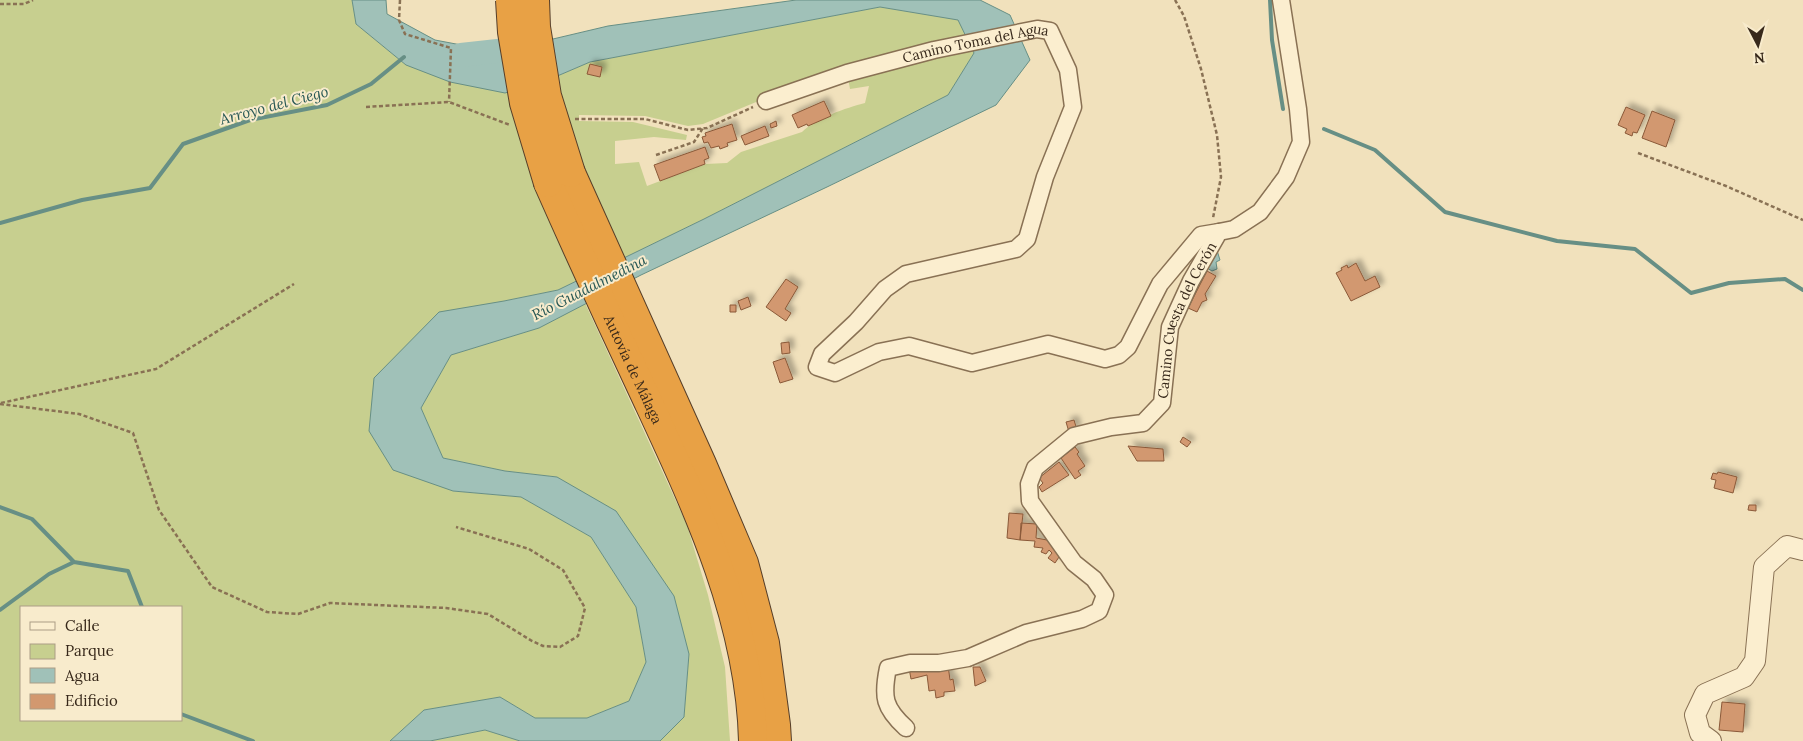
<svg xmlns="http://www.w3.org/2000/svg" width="1803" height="741" font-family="Lora,serif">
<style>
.green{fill:#c7cf8f;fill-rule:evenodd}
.water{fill:#a0c1b8;stroke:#678f85}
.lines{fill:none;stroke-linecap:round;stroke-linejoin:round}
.stream{stroke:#678f85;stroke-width:4}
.river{stroke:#a0c1b8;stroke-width:24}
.building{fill:#d2986f;stroke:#8a5939;filter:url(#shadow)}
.minor-casing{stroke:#897154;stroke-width:19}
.tertiary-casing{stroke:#897154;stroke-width:22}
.motorway-casing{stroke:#563e29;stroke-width:30}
.path{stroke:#897154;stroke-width:2.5;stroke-dasharray:4 2.5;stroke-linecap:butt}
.minor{stroke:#fbeecf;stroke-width:16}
.tertiary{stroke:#fbeecf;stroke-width:20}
.motorway{stroke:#e8a145;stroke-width:28}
.motorway-bridge-casing{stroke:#563e29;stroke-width:30;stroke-linecap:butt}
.motorway-bridge{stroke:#e8a145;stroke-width:28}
.labels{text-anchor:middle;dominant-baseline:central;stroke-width:4;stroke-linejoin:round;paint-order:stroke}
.street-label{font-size:14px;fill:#37281a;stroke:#f8ebcc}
.water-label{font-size:15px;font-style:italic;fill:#285855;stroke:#f8ebcc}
</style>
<defs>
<filter id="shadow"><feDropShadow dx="4.5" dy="-4.5" stdDeviation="2.5" flood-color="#0004"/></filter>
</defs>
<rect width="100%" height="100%" fill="#f1e1bc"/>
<path class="green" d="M 0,0 L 352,0 L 356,24 L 406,65 L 555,77 L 590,62 L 880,7 L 959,20 L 967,38 L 773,95 L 703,124 L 688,126 L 645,116 L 579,115 L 579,121 L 633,122 L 687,135 L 686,140 L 654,137 L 615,141 L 615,164 L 639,162 L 647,186 L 705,164 L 727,163 L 741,152 L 802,132 C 816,118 846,108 865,103 L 869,86 L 850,89 L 848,78 L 972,48 L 974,53 L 948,95 L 704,219 L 558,290 L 504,301 L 374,378 L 453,491 L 521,497 L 591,537 L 636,607 L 646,662 L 629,701 L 587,718 L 535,718 L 500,697 L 424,710 L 390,741 L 0,741 ZM 21,607 L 181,607 L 181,720 L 21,720 Z
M 585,303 L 687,525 L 708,595 L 725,667 L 730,741 L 660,741 L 684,717 L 689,654 L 557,477 L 505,471 L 443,458 L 421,408 L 451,355 L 539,328 Z
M 485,730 L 520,741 L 430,741 Z"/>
<path class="water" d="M 352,0 L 386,0 L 387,14 L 435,40 L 498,52 L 608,26 L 796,0 L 980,0 L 1010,15 L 1030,60 L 996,105 L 827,187 L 641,275 L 539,328 L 451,355 L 421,408 L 443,458 L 505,471 L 557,477 L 616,511 L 674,596 L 689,654 L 684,717 L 660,741 L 520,741 L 485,730 L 430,741 L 390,741 L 424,710 L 500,697 L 535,718 L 587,718 L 629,701 L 646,662 L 636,607 L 591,537 L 521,497 L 453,491 L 393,470 L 369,431 L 374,378 L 439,312 L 504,301 L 558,290 L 704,219 L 948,95 L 974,53 L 958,20 L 880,7 L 590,62 L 555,77 L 505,93 L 450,82 L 406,65 L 356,24 Z
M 1216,247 L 1220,260 L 1216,262 L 1217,269 L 1212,271 L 1204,266 Z"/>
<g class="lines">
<path class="stream" d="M 1270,0 L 1272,40 L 1283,109
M 1324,129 L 1375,150 L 1445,212 L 1557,241 L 1635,249 L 1691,293 L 1729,283 L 1785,279 L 1803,290
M 0,223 L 82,200 L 150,188 L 183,144 L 250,120 L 327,105 L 371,84 L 404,57
M 0,507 L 32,519 L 74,562
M 0,610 L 49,574 L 74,562 L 128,571 L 142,607
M 181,714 L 253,741"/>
<path class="river" d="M 461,55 L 532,47"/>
</g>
<path class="building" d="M 590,64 L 602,67 L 600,77 L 587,74 Z
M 824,101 L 831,116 L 808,126 L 807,124 L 798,128 L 792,115 Z
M 1626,107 L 1645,115 L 1637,133 L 1633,132 L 1632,136 L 1625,133 L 1627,129 L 1618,125 Z
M 1652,111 L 1675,120 L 1666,147 L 1642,138 Z
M 776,121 L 777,126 L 771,128 L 770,124 Z
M 732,124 L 737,140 L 727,143 L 728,146 L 720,149 L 719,146 L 711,148 L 708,142 L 704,143 L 702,137 L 706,136 L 705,133 Z
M 765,126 L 769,136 L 745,145 L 741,136 Z
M 705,147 L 709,158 L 704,160 L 705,164 L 660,181 L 654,165 Z
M 1356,263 L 1365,281 L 1375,276 L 1380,287 L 1351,301 L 1336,273 L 1342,270 L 1341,268 L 1347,265 L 1348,268 Z
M 1207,271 L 1216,276 L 1205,294 L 1207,300 L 1202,302 L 1197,312 L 1188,308 Z
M 786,279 L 798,287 L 785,309 L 791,313 L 786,321 L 766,307 Z
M 748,297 L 751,306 L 741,310 L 738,301 Z
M 730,305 L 736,305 L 736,312 L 730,312 Z
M 789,342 L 790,353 L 782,354 L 781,343 Z
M 785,358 L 793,379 L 780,383 L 773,362 Z
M 1074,420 L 1077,430 L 1069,432 L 1066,422 Z
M 1183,437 L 1191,442 L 1187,447 L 1180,442 Z
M 1128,446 L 1163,449 L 1164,461 L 1137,461 Z
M 1075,447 L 1079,452 L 1077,454 L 1085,466 L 1078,471 L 1081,475 L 1075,479 L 1061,458 Z
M 1059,462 L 1069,475 L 1042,492 L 1039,487 L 1043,483 L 1039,478 Z
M 1718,472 L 1737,477 L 1733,493 L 1714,488 L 1716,480 L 1711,479 L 1713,473 L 1717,474 Z
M 1749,505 L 1756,505 L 1756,511 L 1748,510 Z
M 1009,513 L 1023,514 L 1020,540 L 1007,538 Z
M 1021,523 L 1037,524 L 1036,538 L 1047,540 L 1052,538 L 1062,559 L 1059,557 L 1055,563 L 1048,558 L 1052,553 L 1049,550 L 1046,554 L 1041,552 L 1043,548 L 1034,547 L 1035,541 L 1020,540 Z
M 948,665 L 950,680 L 953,679 L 955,691 L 944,692 L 944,696 L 936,698 L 935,690 L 929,691 L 927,675 L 911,679 L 909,668 Z
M 973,667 L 980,667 L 986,681 L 975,686 Z
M 1722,702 L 1745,704 L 1743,732 L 1719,730 Z"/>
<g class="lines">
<defs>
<g id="minor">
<path id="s1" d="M 766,101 L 847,73 L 934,50 L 1037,29 L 1050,31 L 1068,70 L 1073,107 L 1045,177 L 1027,239 L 1016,249 L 906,274 L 885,289 L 856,322 L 822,354 L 817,367 L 835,373 L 879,352 L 909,346 L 972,363 L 1048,344 L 1105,359 L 1119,355 L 1128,347 L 1160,284 L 1201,235 L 1219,232"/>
<path id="s2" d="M 906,728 C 884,708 882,697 888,668 L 910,663 L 939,663 L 968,658 L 1026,633 L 1082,619 L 1099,611 L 1105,595 L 1094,579 L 1074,563 L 1030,501 L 1029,484 L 1035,468 L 1074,436 L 1111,427 L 1143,423 L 1162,403 L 1170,327 L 1191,281 L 1219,232 L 1234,229 L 1260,212 L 1286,177 L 1301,142 L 1298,109 L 1281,0"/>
</g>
<path id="tertiary" d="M 1711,741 L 1700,733 L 1695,715 L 1705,694 L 1744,677 L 1755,661 L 1764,567 L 1787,546 L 1803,550"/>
<g id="motorway">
<path d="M 571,173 L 702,464 L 744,563 L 765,643 L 776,725 L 777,741"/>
<path id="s3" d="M 548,183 C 579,253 611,323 644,393 C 695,503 750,617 753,741"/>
</g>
</defs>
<use href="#minor" class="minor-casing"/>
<use href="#tertiary" class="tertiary-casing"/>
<use href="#motorway" class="motorway-casing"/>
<path class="path" d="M 400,0 L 399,20 L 405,34 L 451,48 L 449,102
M 1175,0 L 1184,16 L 1201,69 L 1217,135 L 1221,177 L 1213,218
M 0,4 L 24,4 L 33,0
M 366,107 L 449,102 L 510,125
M 575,119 L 645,119 L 688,130 L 707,128 L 753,107
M 1638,153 L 1726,186 L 1803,220
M 656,155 L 694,142 L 703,128
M 1,403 L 156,369 L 294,284
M 0,404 L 79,414 L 133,433 L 159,510 L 212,587 L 267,612 L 298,614 L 330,603 L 446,608 L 488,614 L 532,641 L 543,646 L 560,647 L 578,636 L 585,608 L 563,570 L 529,549 L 456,527"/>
<use href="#minor" class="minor"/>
<use href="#tertiary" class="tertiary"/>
<use href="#motorway" class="motorway"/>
<defs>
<path id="motorway-bridge" d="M 510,0 L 512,32 L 524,103 L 548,183
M 535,0 L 536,27 L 547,96 L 571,173"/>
</defs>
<use href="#motorway-bridge" class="motorway-bridge-casing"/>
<use href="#motorway-bridge" class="motorway-bridge"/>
</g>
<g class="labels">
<g class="street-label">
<text stroke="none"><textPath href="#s1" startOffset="218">Camino Toma del Agua</textPath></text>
<text stroke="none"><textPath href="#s2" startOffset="696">Camino Cuesta del Cerón</textPath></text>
<text stroke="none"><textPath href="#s3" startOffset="205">Autovía de Málaga</textPath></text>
</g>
<g class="water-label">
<text transform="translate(274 105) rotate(-15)">Arroyo del Ciego</text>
<text transform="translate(589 287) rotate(-27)">Río Guadalmedina</text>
</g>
</g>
<rect x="20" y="606" width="162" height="115" fill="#f8ebcc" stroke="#ab9d85"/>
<rect x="30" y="622" width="25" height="8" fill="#fbeecf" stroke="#ab9d85"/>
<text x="65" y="631" font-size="15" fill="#37281a">Calle</text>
<rect x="30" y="644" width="25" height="15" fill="#c7cf8f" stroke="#ab9d85"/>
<text x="65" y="656" font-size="15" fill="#37281a">Parque</text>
<rect x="30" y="668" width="25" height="15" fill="#a0c1b8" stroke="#ab9d85"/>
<text x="65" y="681" font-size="15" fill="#37281a">Agua</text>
<rect x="30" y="694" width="25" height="15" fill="#d2986f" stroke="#ab9d85"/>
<text x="65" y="706" font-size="15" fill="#37281a">Edificio</text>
<g transform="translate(1758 45) rotate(174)" stroke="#f8ebcc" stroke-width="4" paint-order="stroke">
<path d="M0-4L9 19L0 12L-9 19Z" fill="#37281a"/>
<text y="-8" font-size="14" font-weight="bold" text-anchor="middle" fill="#37281a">N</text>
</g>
</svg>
